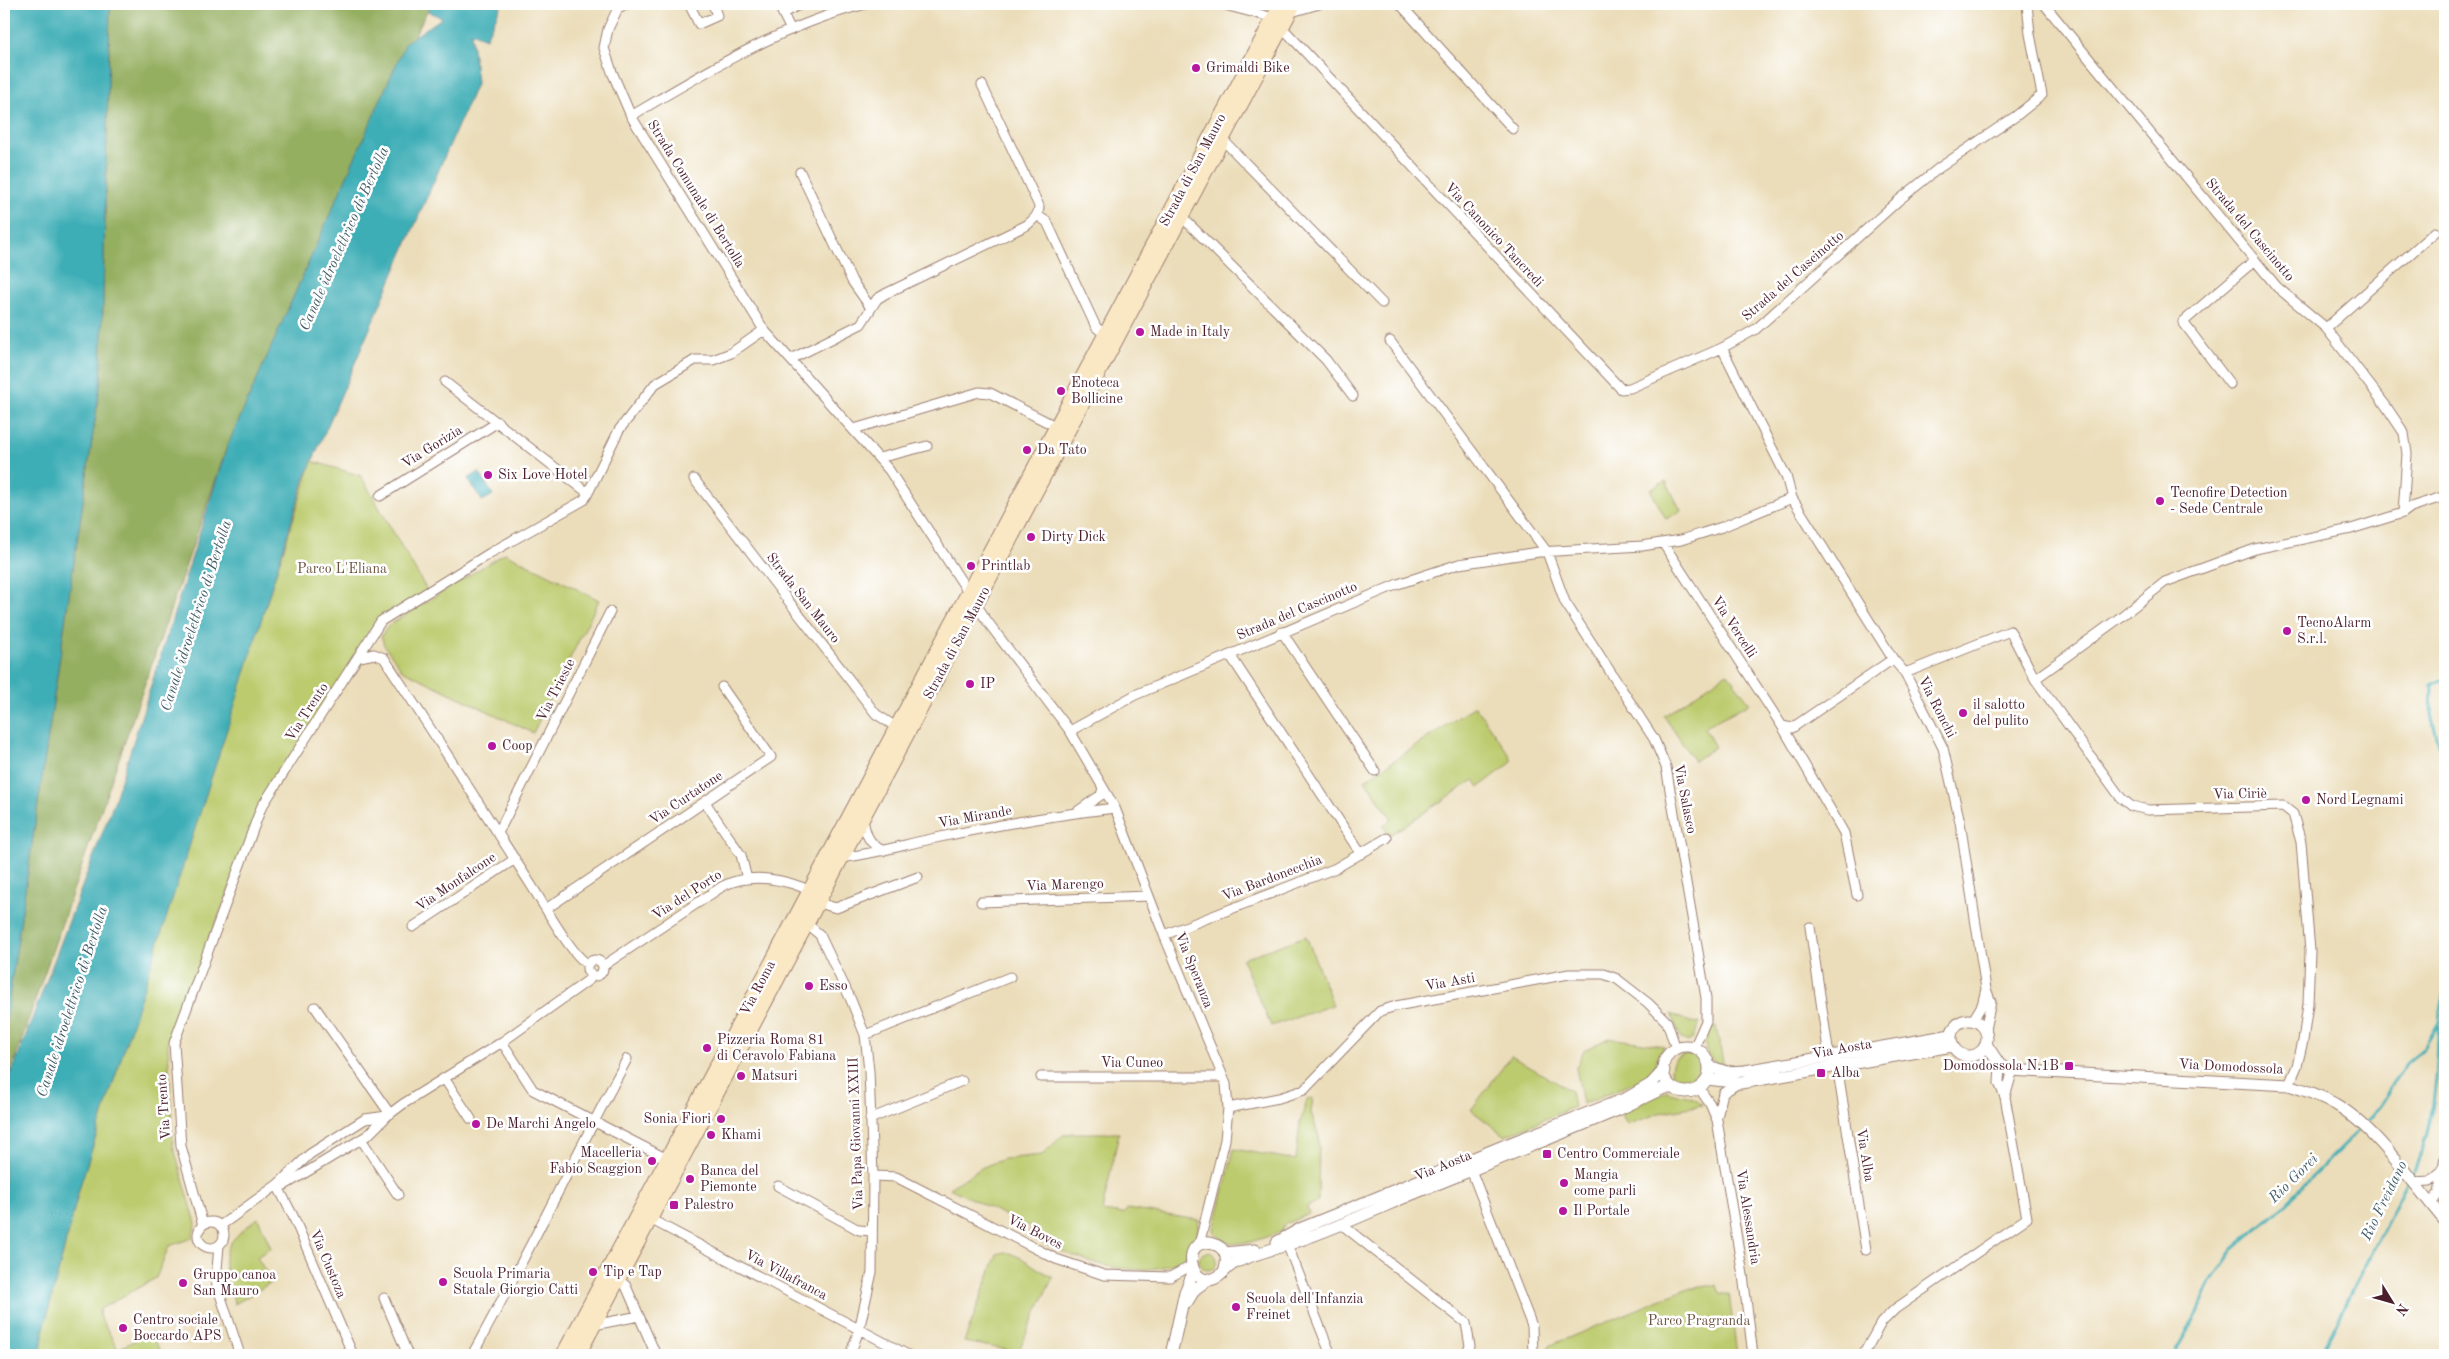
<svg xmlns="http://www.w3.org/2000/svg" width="2449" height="1359" font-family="'Old Standard TT',serif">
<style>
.green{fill:#bccb6d;stroke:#83754c}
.forest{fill:#95af60;stroke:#706746}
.water{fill:#3cadb6;stroke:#436670}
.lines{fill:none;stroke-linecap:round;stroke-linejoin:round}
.stream{stroke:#3cadb6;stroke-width:3}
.minor-casing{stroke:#9a7e72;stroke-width:11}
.tertiary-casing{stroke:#9a7e72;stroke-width:13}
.secondary-casing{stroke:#9a7e72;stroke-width:16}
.minor{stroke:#fff;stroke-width:9}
.tertiary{stroke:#fff;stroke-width:11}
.secondary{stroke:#fae7c3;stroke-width:14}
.poi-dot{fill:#b5179e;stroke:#fff;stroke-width:2}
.labels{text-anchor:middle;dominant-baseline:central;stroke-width:5;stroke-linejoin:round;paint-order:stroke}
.poi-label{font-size:14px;fill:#4a1f2b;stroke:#fff;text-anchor:start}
.street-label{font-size:14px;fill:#4a1f2b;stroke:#fff}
.park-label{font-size:14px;fill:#6c533f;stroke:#fff}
.water-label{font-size:15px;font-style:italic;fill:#445f6a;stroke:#fff}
</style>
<rect width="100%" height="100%" fill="#fff"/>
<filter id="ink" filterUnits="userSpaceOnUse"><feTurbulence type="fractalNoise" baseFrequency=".02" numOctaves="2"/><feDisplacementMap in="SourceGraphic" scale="10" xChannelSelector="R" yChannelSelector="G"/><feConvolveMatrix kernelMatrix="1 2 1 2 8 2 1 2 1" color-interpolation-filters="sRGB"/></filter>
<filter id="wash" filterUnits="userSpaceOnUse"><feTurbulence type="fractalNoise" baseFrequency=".0096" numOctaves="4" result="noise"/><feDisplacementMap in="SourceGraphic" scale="20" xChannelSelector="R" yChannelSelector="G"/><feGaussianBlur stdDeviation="1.12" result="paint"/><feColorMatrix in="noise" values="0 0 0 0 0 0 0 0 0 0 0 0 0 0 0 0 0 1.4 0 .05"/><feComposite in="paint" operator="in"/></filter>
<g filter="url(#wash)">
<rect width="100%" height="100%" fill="#ebddb9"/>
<path class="green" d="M 312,461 L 361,476 L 428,592 L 381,621 L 261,808 L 168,1044 L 173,1145 L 196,1223 L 192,1238 L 169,1246 L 156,1278 L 100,1309 L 99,1315 L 118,1349 L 151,1332 L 162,1355 L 40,1355 L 45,1324 L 80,1186 Z
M 1666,481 L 1681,511 L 1666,519 L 1650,489 Z
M 505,553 L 599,600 L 533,733 L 402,670 L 384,645 L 381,636 L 389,625 Z
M 1727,673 L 1750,703 L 1704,727 L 1715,747 L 1694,761 L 1664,716 Z
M 1475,706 L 1509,754 L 1512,762 L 1479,787 L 1474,780 L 1390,835 L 1383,825 L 1392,819 L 1365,780 Z
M 1306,936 L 1333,1005 L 1271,1026 L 1242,959 Z
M 1671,1014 L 1690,1022 L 1700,1023 L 1692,1039 L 1688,1042 L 1681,1038 Z
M 1716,1027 L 1724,1066 L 1740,1064 L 1741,1067 C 1715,1068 1696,1055 1710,1028 Z
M 1609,1038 L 1664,1046 L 1658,1057 L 1652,1075 L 1583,1104 L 1576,1068 L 1584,1050 Z
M1671 1069a15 15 0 1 1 30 0a15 15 0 1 1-30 0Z
M 1511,1056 L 1571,1091 L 1574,1107 L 1505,1136 L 1471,1110 Z
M 1667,1091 C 1679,1096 1695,1094 1702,1105 L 1659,1113 L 1627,1125 L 1621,1112 Z
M 1313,1098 L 1311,1112 L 1319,1137 L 1318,1201 L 1307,1207 L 1309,1214 L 1285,1224 L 1281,1232 L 1251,1242 L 1230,1244 L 1215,1234 L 1214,1229 L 1234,1149 L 1296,1160 L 1300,1123 L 1307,1099 Z
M 1074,1133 L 1119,1133 L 1102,1211 L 1124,1214 L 1127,1209 L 1199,1220 L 1197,1239 L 1188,1249 L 1185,1259 C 1134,1284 1074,1259 1027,1235 L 1031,1228 L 949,1188 L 983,1167 L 1004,1159 L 1042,1155 L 1063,1135 Z
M 258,1218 L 271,1248 L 257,1257 L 272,1282 L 235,1304 C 220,1258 217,1248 258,1218 Z
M1199 1261a9 9 0 1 1 18 0a9 9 0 1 1-18 0Z
M 1005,1252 C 1022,1255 1037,1270 1053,1277 L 1018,1352 L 964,1342 L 997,1254 Z
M 1716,1285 L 1721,1294 L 1729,1294 L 1737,1355 L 1544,1355 L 1549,1346 L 1686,1289 Z"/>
<path class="forest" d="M 110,4 L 431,4 L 386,89 L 227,447 L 4,1090 L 4,1032 L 101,380 Z"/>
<path class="water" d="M 4,4 L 110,4 L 101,380 L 4,1032 Z
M 431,4 L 502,4 L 486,38 L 471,32 L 477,82 L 305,478 L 240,689 L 80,1186 L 45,1324 L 40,1355 L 4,1355 L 4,1093 L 114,802 L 227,447 L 406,42 L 442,18 L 428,11 Z
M 479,472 L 493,495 L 482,501 L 468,479 Z"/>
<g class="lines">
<path class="stream" d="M 2445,678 L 2432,685 L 2431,715 L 2445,767
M 2365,1124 L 2381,1103 L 2407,1062 L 2424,1048 L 2438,1024
M 2411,1176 C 2426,1148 2433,1110 2436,1079 C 2439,1048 2436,1018 2445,988
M 2173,1355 L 2198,1313 L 2212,1280 L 2234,1249 L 2273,1216 L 2361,1128
M 2320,1355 L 2408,1181"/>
</g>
</g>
<g filter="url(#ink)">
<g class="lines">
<defs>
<path id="minor" d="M 627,4 L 618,8 L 608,29 L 604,48 L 612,72 L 631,116 L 764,330 L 889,470 L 987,621 L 1070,731 L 1115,808 L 1164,935 L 1226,1084 L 1228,1108 L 1225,1140 L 1199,1245
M 689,4 L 699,24 L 717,16 L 713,4
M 778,4 L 791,30
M 1221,4 L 1274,18
M 1400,4 L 1513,129
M 2044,4 L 2277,287 L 2326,328 L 2386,406 L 2404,433 L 2407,454 L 2403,513
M 783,13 L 801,4
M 1288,13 L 1319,4
M 1279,24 L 1621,389 L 1630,388 L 1722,348 L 1756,329 L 1899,200 L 1939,168 L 2016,116 L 2042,95 L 2030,34 L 2027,4
M 631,116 C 707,71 780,26 866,4
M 1223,140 L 1382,303
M 800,172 L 852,281 L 871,308
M 1037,215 L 1047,222 L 1096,327 L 1109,338
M 1182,217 L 1326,360 L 1353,396
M 2326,328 L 2435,232
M 1390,341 L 1547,552 L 1565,602 L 1654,739 L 1666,767 L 1706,998 L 1706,1021 L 1694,1048
M 1722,348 L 1786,476 L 1792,498 L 1893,659 L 1905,673 L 1943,748 L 1960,822 L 1986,989 L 1991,1002 L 1985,1029
M 791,359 L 861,324 L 877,299 L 885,294 L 1027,225 C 1034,219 1039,215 1039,206 L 982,85
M 2230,384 L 2183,322 L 2255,260
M 854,429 L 979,392 L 990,393 L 1055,426
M 879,458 L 927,446
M 694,479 L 876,714 L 896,727
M 588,493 L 619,430 L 655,384 L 695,360 L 713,360 L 731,353 L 764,330
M 380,496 L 498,422
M 1663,543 L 1782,726 L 1792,728 L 1893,659
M 1282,632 L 1375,771
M 1230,655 L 1361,854
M 360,657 L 374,654 L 384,658 C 434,734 484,811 533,888 C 544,905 572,956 588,964
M 1905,673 L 2010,631 L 2035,679 L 2121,798 L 2131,806 L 2148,810 L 2283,806 L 2293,814 L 2301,842 L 2310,951 L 2308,1004 L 2303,1041 L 2297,1066 L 2289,1085
M 2035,679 L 2118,619 L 2165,582 L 2255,549 L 2351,529 L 2403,513 L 2411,507 L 2445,496
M 1782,726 L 1844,833 L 1857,895
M 1070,731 L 1135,695 L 1398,584 L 1459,564 L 1539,552 L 1642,546 L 1681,540 L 1722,527 L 1792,498
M 705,802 L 741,855 L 747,879
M 1078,811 L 1101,795 L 1103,788
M 863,820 C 866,836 869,843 883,851
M 498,833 L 610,612
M 838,858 C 870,855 899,846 931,839 C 991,826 1054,815 1115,808
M 981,902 L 1149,896
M 819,903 L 836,908 L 918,877
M 546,909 L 771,757 L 722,687
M 807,924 L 820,935 L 851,1000 L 865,1035 L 869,1071 L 873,1176 L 872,1272 L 859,1330 L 850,1355
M 413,927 L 515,859
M 1810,927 L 1828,1049 L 1837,1065 L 1866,1250
M 1164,935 L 1336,868 L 1387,838
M587 968a8 8 0 1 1 16 0a8 8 0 1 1-16 0Z
M 603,966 L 723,886 C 751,872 786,879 813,892
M 315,1007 L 390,1114
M 1973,1020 L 1982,1005 L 1986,989
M 865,1035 L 1010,977
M 502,1042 L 533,1090 L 667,1159
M 1041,1077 L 1223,1077
M 444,1078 L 471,1119
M 1699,1088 L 1710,1104 L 1717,1120 L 1743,1275 L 1753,1355
M 2005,1097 L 2013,1070
M 1228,1108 L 1279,1098 L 1304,1090 L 1380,1011 L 1396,1006 L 1569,974 L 1604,974 L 1617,979 L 1648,1003 L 1667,1022 L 1676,1049
M 1717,1117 L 1723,1093 L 1739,1083
M 870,1119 L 962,1081
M 361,1139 L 398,1195
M 1471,1170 L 1532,1326 L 1533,1355
M 873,1176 L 896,1177 L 1056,1259 L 1104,1275 L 1170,1277 L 1191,1266
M 2413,1182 L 2430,1181 L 2443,1170
M 277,1185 L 285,1185 L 368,1135 L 387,1116 L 403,1104 L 502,1042 L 579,987 L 590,979 L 591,974
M 277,1185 L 293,1216 L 353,1355
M 778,1186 L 859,1230 L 872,1231
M 2431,1204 L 2439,1193 L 2445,1156
M 650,1219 L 908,1355
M198 1235a13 13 0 1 1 26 0a13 13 0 1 1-26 0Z
M 1341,1224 L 1466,1323 L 1470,1346 L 1466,1355
M 203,1225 L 181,1146 L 174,1043 L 261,808 L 381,621 L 490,553 L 584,500 L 588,493 L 445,382
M 220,1226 L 277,1185 L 310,1154 L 365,1119 L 387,1116
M 1285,1239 L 1331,1355
M 219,1245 L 216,1282 L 240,1355
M 618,1279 L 626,1286 L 656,1355
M 384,1298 L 408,1355
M 594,1325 L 639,1316
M 472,1355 C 526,1258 574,1158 627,1059
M 1863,1355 L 1881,1323 L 1895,1309 L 2027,1218 L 2005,1097 L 1999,1083 L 2000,1065"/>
<path id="tertiary" d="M1951 1038a18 18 0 1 1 36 0a18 18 0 1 1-36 0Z
M 1986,1044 L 2000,1065 L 2009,1070 L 2289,1085 C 2305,1090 2320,1095 2335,1104 C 2376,1127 2414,1185 2445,1221
M1663 1069a23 23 0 1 1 46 0a23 23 0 1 1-46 0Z
M 1709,1066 L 1726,1072 L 1745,1071 L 1951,1035
M 1707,1079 L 1741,1083 L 1952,1046
M 1277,1242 L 1302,1228 L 1508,1144 L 1627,1098 L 1651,1084 L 1664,1070
M 1225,1253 L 1255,1250
M 1224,1271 C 1229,1260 1226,1247 1213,1244 C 1178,1234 1190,1296 1219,1276 C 1224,1272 1228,1267 1233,1264 C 1253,1253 1277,1249 1298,1241 C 1336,1228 1373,1211 1410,1195 C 1479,1167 1549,1139 1618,1110 L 1664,1088 L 1673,1088
M 1187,1302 L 1195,1289 L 1209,1279
M 1171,1355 L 1185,1292 L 1194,1271"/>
<path id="secondary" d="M 563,1355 L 1281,4
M 578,1355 L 1294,4"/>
</defs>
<use href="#minor" class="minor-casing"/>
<use href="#tertiary" class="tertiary-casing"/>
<use href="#secondary" class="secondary-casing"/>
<use href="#minor" class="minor"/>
<use href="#tertiary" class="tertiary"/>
<use href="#secondary" class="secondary"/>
</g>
</g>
<g class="poi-dot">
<circle cx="1196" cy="68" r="5"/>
<circle cx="1140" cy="332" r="5"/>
<circle cx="1061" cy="391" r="5"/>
<circle cx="1027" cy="450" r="5"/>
<circle cx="488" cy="475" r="5"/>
<circle cx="2160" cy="501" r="5"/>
<circle cx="1031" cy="537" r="5"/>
<circle cx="971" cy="566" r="5"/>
<circle cx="2287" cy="631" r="5"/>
<circle cx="970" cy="684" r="5"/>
<circle cx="1963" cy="713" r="5"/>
<circle cx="492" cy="746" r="5"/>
<circle cx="2306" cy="800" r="5"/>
<circle cx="809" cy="986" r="5"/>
<circle cx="707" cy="1048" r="5"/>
<rect x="2064" y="1061" width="10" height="10" rx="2.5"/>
<rect x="1816" y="1068" width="10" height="10" rx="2.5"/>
<circle cx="741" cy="1076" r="5"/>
<circle cx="721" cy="1119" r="5"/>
<circle cx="476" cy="1124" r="5"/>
<circle cx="711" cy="1135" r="5"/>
<rect x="1542" y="1149" width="10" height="10" rx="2.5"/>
<circle cx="652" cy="1161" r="5"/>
<circle cx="690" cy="1179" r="5"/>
<circle cx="1564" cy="1183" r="5"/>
<rect x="669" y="1200" width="10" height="10" rx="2.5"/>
<circle cx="1563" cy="1211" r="5"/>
<circle cx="593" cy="1272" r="5"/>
<circle cx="443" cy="1282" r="5"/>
<circle cx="183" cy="1283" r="5"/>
<circle cx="1236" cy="1307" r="5"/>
<circle cx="123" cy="1328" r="5"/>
</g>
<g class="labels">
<g class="poi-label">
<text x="1206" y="68">Grimaldi Bike</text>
<text x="1150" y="332">Made in Italy</text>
<text x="1071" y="383">Enoteca<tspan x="1071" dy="16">Bollicine</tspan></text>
<text x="1037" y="450">Da Tato</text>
<text x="498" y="475">Six Love Hotel</text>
<text x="2170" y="493">Tecnofire Detection<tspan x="2170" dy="16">- Sede Centrale</tspan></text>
<text x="1041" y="537">Dirty Dick</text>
<text x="981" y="566">Printlab</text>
<text x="2297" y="623">TecnoAlarm<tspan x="2297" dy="16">S.r.l.</tspan></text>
<text x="980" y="684">IP</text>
<text x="1973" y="705">il salotto<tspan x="1973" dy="16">del pulito</tspan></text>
<text x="502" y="746">Coop</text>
<text x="2316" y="800">Nord Legnami</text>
<text x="819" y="986">Esso</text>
<text x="717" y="1040">Pizzeria Roma 81<tspan x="717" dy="16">di Ceravolo Fabiana</tspan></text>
<text x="2059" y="1066" text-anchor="end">Domodossola N.1B</text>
<text x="1831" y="1073">Alba</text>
<text x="751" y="1076">Matsuri</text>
<text x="711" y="1119" text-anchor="end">Sonia Fiori</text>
<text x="486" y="1124">De Marchi Angelo</text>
<text x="721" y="1135">Khami</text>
<text x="642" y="1153" text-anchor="end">Macelleria<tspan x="642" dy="16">Fabio Scaggion</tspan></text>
<text x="1557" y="1154">Centro Commerciale</text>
<text x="700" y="1171">Banca del<tspan x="700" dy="16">Piemonte</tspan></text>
<text x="1574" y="1175">Mangia<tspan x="1574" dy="16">come parli</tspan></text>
<text x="684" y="1205">Palestro</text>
<text x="1573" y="1211">Il Portale</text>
<text x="603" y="1272">Tip e Tap</text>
<text x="453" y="1274">Scuola Primaria<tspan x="453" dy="16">Statale Giorgio Catti</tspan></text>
<text x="193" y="1275">Gruppo canoa<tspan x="193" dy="16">San Mauro</tspan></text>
<text x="1246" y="1299">Scuola dell'Infanzia<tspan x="1246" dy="16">Freinet</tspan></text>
<text x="133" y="1320">Centro sociale<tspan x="133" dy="16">Boccardo APS</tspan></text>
</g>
<g class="street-label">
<text transform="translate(1193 170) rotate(-62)">Strada di San Mauro</text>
<text transform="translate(696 194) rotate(58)">Strada Comunale di Bertolla</text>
<text transform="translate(2250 230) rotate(50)">Strada del Cascinotto</text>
<text transform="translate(1494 235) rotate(47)">Via Canonico Tancredi</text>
<text transform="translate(1793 276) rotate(-41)">Strada del Cascinotto</text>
<text transform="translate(432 447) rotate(-32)">Via Gorizia</text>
<text transform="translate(803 598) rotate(52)">Strada San Mauro</text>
<text transform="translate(1297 611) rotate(-23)">Strada del Cascinotto</text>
<text transform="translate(1734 627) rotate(57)">Via Vercelli</text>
<text transform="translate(957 643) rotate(-62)">Strada di San Mauro</text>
<text transform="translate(556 690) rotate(-63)">Via Trieste</text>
<text transform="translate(1937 707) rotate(63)">Via Ronchi</text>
<text transform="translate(307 712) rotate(-57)">Via Trento</text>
<text transform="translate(2240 794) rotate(-1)">Via Ciriè</text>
<text transform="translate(686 798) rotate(-34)">Via Curtatone</text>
<text transform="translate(1685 799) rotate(79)">Via Salasco</text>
<text transform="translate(975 817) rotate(-10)">Via Mirande</text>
<text transform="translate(1272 878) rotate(-21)">Via Bardonecchia</text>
<text transform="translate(456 882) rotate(-34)">Via Monfalcone</text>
<text transform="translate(1065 885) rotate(-2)">Via Marengo</text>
<text transform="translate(687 895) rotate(-33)">Via del Porto</text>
<text transform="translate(1194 970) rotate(68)">Via Speranza</text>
<text transform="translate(1450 982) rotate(-10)">Via Asti</text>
<text transform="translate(758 988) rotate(-62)">Via Roma</text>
<text transform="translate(1842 1049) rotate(-10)">Via Aosta</text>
<text x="1132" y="1063">Via Cuneo</text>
<text transform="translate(2231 1067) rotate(3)">Via Domodossola</text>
<text transform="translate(164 1107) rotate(-94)">Via Trento</text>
<text transform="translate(856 1134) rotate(-92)">Via Papa Giovanni XXIII</text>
<text transform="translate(1865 1155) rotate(81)">Via Alba</text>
<text transform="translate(1443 1166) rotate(-22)">Via Aosta</text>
<text transform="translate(1748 1217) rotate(81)">Via Alessandria</text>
<text transform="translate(1035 1232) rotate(27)">Via Boves</text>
<text transform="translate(328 1264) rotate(67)">Via Custoza</text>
<text transform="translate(786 1275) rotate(28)">Via Villafranca</text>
</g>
<g class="park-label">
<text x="342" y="569">Parco L'Eliana</text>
<text x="1699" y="1321">Parco Pragranda</text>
</g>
<g class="water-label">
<text transform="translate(345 239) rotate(-66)">Canale idroelettrico di Bertolla</text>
<text transform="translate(197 616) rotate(-72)">Canale idroelettrico di Bertolla</text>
<text transform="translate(73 1002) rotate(-72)">Canale idroelettrico di Bertolla</text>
<text transform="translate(2294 1179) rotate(-45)">Rio Gorei</text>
<text transform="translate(2385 1201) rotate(-64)">Rio Freidano</text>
</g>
</g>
<rect width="2449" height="1359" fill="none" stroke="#fff" stroke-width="20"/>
<g transform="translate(2392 1302) rotate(127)" stroke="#ffffff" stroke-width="4" paint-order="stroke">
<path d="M0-4L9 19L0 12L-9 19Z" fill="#4a1f2b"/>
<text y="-8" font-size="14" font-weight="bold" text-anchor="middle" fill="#4a1f2b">N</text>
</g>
</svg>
